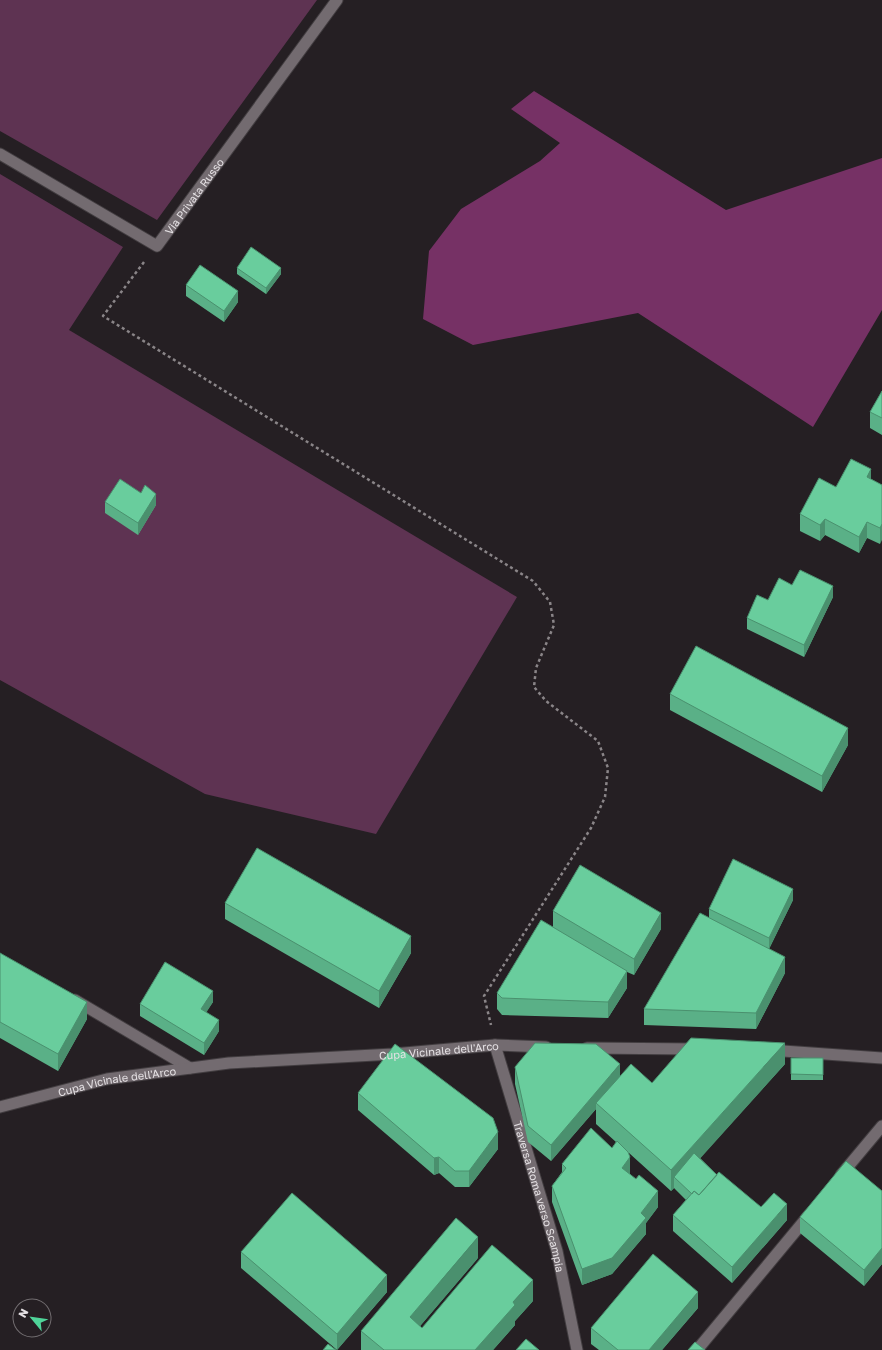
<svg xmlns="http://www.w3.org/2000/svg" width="882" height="1350" font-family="'Golos Text',sans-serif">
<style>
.green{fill:#5e3352}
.forest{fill:#763165}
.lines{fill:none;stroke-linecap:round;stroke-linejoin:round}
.service-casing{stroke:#423d40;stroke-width:13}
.minor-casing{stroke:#423d40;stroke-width:13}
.path{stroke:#8a8588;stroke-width:2.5;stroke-dasharray:3 3;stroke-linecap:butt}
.service{stroke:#736b70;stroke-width:11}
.minor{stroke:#736b70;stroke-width:11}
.wall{fill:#5ab087}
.shaded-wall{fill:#4a906e}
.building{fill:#69cd9d;stroke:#4a906e}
.labels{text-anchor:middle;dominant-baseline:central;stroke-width:4;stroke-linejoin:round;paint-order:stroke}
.street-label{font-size:11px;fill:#e5e1e4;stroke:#251f23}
</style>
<rect width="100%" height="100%" fill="#251f23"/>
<path class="green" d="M 0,0 L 317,0 L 157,220 L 0,131 Z
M 0,174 L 123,247 L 69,330 L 517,597 L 376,834 L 205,794 L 0,680 Z"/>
<path class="forest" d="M 534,91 L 726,210 L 882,158 L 882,310 L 813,427 L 638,313 L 473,345 L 423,319 L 429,251 L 461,209 L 540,161 L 560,143 L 511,109 Z"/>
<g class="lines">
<defs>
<g id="service">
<path id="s1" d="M 0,154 L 157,246 L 337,0"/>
</g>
<g id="minor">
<path d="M 75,1000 L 190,1068"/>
<path id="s2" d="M 495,1045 L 557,1251 L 577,1350"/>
<path d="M 587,1048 L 696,1049"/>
<path d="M 769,1050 L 882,1058"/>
<path id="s3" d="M 0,1107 L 107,1079 L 229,1063 L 393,1054 L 495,1045 L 546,1047"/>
<path d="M 841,1175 L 882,1126"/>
<path d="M 697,1350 L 809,1215"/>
</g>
</defs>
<use href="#service" class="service-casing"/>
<use href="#minor" class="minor-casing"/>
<path class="path" d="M 144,262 L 103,316 L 533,581 L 550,602 L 554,625 L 536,668 L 534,687 L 546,701 L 598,741 L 608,768 L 605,797 L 591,828 L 484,996 L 491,1025"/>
<use href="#service" class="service"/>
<use href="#minor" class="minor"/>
</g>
<path class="wall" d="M 237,268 L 281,274 L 266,294 L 237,274 Z
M 186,285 L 238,302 L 224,322 L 186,296 Z
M 882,391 L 882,435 L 870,428 L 870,412 Z
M 871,479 L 882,485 L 880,544 L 867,538 L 859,553 L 825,535 L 820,541 L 800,531 L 800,514 L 836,487 Z
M 105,502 L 156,505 L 138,535 L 105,513 Z
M 792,585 L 833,597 L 804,657 L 747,629 L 747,618 L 768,600 Z
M 670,694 L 848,745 L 822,792 L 670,710 Z
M 793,900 L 769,949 L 785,973 L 756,1029 L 644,1025 L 644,1009 L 709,918 L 709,909 Z
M 225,903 L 411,953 L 379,1008 L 225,919 Z
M 553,911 L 661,929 L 634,975 L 627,972 L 627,988 L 608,1018 L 502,1015 L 497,1009 L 497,993 L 553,927 Z
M 0,953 L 87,1019 L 58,1071 L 0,1038 Z
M 213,1002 L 206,1012 L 219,1031 L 204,1055 L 140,1016 L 140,1004 Z
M 791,1058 L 823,1058 L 823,1080 L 791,1080 Z
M 785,1064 L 700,1158 L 717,1175 L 761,1207 L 787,1220 L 732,1283 L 673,1231 L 673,1215 L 686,1200 L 674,1188 L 671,1191 L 629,1153 L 630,1173 L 630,1174 L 658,1207 L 646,1223 L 646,1234 L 612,1274 L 582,1285 L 552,1202 L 552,1186 L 562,1172 L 562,1164 L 612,1148 L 616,1142 L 596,1124 L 596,1109 L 551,1161 L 528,1142 L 515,1084 L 515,1067 L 620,1076 L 652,1083 Z
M 358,1093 L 498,1149 L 469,1187 L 455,1187 L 439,1173 L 434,1175 L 358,1110 Z
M 882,1191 L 882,1264 L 864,1286 L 800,1233 L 800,1217 Z
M 241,1252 L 387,1292 L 337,1350 L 241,1268 Z
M 478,1258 L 420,1326 L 422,1328 L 533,1301 L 515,1321 L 515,1325 L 493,1350 L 361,1350 L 361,1331 Z
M 698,1308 L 662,1350 L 599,1350 L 591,1344 L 591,1328 Z"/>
<path class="shaded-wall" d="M 281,268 L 281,274 L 266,294 L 266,288 Z
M 238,291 L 238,302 L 224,322 L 224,311 Z
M 871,469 L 871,486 L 867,477 Z
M 156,494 L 156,505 L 138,535 L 138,523 Z
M 825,519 L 825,535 L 820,541 L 820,525 Z
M 867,522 L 867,538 L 859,553 L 859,537 Z
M 882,524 L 882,540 L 880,544 L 880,528 Z
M 833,586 L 833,597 L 804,657 L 804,645 Z
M 848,728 L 848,745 L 822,792 L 822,776 Z
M 793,889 L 793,900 L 769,949 L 769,938 Z
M 661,913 L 661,929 L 634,975 L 634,959 Z
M 411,936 L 411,953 L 379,1008 L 379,991 Z
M 785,957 L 785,973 L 756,1029 L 756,1013 Z
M 627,971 L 627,988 L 608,1018 L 608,1002 Z
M 213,991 L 213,1002 L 201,1021 L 201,1009 Z
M 87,1002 L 87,1019 L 58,1071 L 58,1054 Z
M 219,1020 L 219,1031 L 204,1055 L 204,1043 Z
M 785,1043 L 785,1064 L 679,1182 L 674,1177 L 674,1188 L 671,1191 L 671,1170 Z
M 620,1064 L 620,1080 L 596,1103 L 596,1109 L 551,1161 L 551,1145 Z
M 498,1132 L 498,1149 L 469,1187 L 469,1171 Z
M 439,1157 L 439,1173 L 434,1175 L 434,1158 Z
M 630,1157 L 630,1173 L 622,1184 L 622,1168 Z
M 658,1191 L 658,1207 L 646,1223 L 646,1234 L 612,1274 L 582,1285 L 582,1269 L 641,1213 Z
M 787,1204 L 787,1220 L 732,1283 L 732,1267 Z
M 478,1237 L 478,1258 L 410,1338 L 410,1317 Z
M 882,1248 L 882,1264 L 864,1286 L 864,1270 Z
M 387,1275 L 387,1292 L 337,1350 L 337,1334 Z
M 533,1280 L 533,1301 L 515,1321 L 515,1325 L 493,1350 L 475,1350 L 513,1302 Z
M 698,1292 L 698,1308 L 662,1350 L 649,1350 Z"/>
<path class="building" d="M 251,247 L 281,268 L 266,288 L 237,268 Z
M 200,265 L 238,291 L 224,311 L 186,285 Z
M 882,391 L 882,418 L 870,412 Z
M 851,459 L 871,469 L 867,477 L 882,485 L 882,524 L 880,528 L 867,522 L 859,537 L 825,519 L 820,525 L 800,514 L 819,478 L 836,487 Z
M 120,479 L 141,493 L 145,485 L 156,494 L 138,523 L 105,502 Z
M 800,570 L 833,586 L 804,645 L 747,618 L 757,595 L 768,600 L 779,578 L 792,585 Z
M 696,646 L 848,728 L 822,776 L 670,694 Z
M 257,848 L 411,936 L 379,991 L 225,903 Z
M 733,859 L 793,889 L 769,938 L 709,909 Z
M 580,865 L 661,913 L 634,959 L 553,911 Z
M 700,913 L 785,957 L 756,1013 L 644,1009 Z
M 541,920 L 627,971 L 608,1002 L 502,998 L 497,993 Z
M 0,953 L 87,1002 L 58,1054 L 0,1022 Z
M 165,962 L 213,991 L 201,1009 L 219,1020 L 204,1043 L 140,1004 Z
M 691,1038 L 785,1043 L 671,1170 L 596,1103 L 631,1064 L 652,1083 Z
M 535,1043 L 596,1044 L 620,1064 L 551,1145 L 528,1126 L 515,1067 Z
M 395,1044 L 493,1118 L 498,1132 L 469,1171 L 455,1171 L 439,1157 L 434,1158 L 358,1093 Z
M 791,1058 L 823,1058 L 823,1075 L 791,1074 Z
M 591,1128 L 612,1148 L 617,1141 L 628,1152 L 630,1157 L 622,1168 L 636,1179 L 639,1175 L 658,1191 L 641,1213 L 646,1218 L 612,1258 L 582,1269 L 552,1186 L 566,1168 L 562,1164 Z
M 694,1153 L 717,1175 L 699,1195 L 694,1191 L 692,1194 L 674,1177 Z
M 846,1161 L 882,1191 L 882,1248 L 864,1270 L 800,1217 Z
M 719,1172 L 761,1207 L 774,1193 L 787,1204 L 732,1267 L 673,1215 L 694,1191 L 699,1195 Z
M 292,1193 L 387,1275 L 337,1334 L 241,1252 Z
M 456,1218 L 478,1237 L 410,1317 L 422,1328 L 492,1245 L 533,1280 L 513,1302 L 515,1305 L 475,1350 L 383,1350 L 384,1350 L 361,1331 Z
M 653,1254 L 698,1292 L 649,1350 L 618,1350 L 591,1328 Z
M 526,1339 L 539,1350 L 516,1350 Z
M 695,1342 L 705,1350 L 688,1350 Z
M 328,1344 L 336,1350 L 323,1350 Z"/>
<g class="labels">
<g class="street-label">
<text stroke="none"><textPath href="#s1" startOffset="244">Via Privata Russo</textPath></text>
<text stroke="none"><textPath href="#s3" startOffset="444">Cupa Vicinale dell'Arco</textPath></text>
<text stroke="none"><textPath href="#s3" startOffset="120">Cupa Vicinale dell'Arco</textPath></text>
<text stroke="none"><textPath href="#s2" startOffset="158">Traversa Roma verso Scampia</textPath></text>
</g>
</g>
<g transform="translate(32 1318) rotate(299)"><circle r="19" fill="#251f23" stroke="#726d70"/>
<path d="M0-3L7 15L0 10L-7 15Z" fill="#4fd399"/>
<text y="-6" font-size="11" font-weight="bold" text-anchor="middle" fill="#e5e1e4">N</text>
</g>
</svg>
